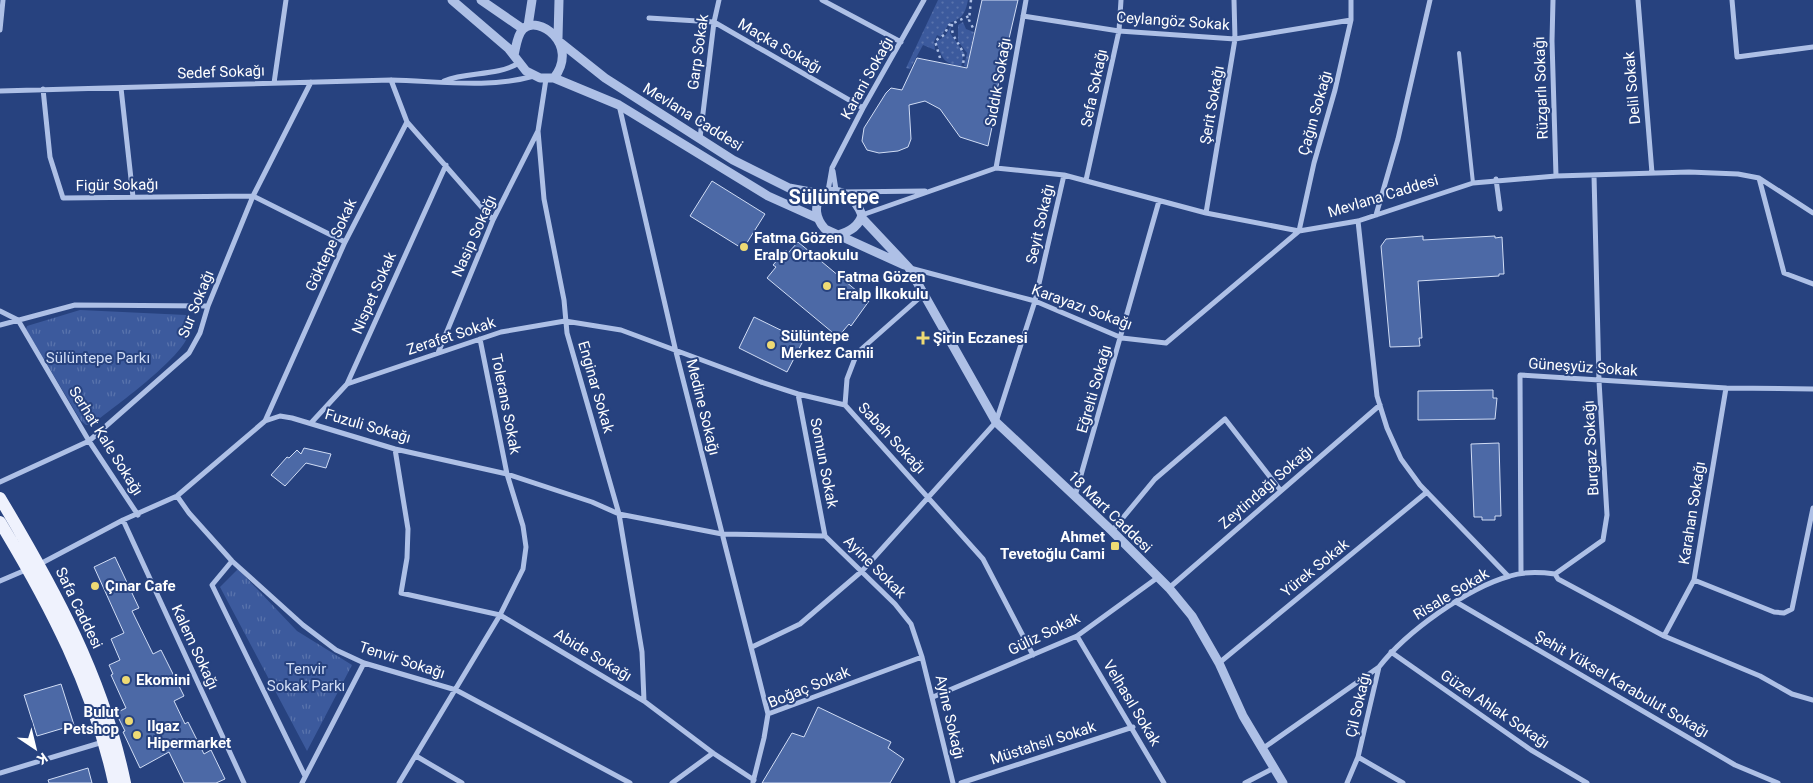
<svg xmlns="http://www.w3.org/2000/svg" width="1813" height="783" font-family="Roboto,sans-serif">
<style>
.grass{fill:url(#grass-dots)}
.park{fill:url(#park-tufts)}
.building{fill:#4c69a6;stroke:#d1ddf5}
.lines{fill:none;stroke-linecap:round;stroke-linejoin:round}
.path{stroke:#aec0e6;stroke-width:2.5;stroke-dasharray:2.5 4;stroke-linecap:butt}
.service{stroke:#aec0e6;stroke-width:4}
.minor{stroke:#aec0e6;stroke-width:5}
.tertiary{stroke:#aec0e6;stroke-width:9}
.primary{stroke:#eff2fd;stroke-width:12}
.poi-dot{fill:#eeda74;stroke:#27427f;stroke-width:2}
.labels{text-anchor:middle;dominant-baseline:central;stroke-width:4;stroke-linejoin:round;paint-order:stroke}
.street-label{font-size:15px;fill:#fff;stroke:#27427f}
.poi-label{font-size:15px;font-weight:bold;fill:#fff;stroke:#27427f;text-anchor:start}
.park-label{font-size:15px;fill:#d1ddf5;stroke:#27427f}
.district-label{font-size:20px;font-weight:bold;fill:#fff;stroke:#27427f}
</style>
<defs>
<pattern id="grass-dots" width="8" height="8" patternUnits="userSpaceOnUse" patternTransform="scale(1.25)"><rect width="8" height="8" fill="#3c5a9d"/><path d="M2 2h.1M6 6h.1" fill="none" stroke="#5973ac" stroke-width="1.8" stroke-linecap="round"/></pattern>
<pattern id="park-tufts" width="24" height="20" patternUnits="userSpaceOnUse" patternTransform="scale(1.25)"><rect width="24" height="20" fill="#3c5a9d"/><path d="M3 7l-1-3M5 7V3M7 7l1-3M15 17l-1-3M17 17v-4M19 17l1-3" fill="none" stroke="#5973ac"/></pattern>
</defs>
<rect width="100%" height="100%" fill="#27427f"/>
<path class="grass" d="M 938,0 L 968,0 C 965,14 963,18 949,23 L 941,37 L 937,35 L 934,42 L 935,50 L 923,45 L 910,69 L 906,68 Z
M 963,22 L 966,29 L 974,32 L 967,67 L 964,66 L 967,53 L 958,41 L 958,25 Z
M 951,26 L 950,33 L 964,53 L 961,67 C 943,63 943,59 936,42 L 945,36 Z"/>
<path class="park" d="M 80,310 L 186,315 C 189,321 191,325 189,333 C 183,358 114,407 91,425 L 86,425 L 81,421 L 26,329 L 27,326 Z
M 238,569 L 297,631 L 352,665 L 307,751 L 220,587 Z"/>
<path class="building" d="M 982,0 L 1018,0 L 993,107 L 996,108 L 988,146 L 960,137 L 940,109 L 925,101 L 909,105 L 911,139 L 908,147 L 898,151 L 879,153 L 867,150 L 862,141 L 864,128 L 886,93 L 891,88 L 902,90 L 917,58 L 967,68 Z
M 712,181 L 765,214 L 743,249 L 690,216 Z
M 1423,236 L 1423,240 L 1495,236 L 1495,238 L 1502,237 L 1504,274 L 1499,274 L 1499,276 L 1418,281 L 1422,338 L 1419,338 L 1420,346 L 1390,347 L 1381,246 L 1386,239 Z
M 798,242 L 869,301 L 851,326 L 849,324 L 838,337 L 767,278 L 776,267 L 773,265 L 786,250 L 788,253 Z
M 754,317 L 803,341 L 787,372 L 739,348 Z
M 1493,390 L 1493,398 L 1497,398 L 1495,419 L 1418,420 L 1418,391 Z
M 1499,443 L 1501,516 L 1495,516 L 1495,520 L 1482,520 L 1482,517 L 1474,517 L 1471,444 Z
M 304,448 L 331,454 L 326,468 L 306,463 L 285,486 L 271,475 L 287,457 L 289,458 L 297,450 L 301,454 Z
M 115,557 L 139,608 L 132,611 L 153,654 L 161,650 L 184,696 L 174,701 L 185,724 L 188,722 L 204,754 L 211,750 L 225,779 L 216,783 L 184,783 L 169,752 L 140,768 L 123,732 L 125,731 L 116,713 L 126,708 L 111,675 L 113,674 L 109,665 L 120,660 L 111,639 L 124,633 L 94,567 Z
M 61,684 L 74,725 L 37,736 L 24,695 Z
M 818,707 L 891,742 L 888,748 L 904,759 L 890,783 L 762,783 L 792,733 L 804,737 Z
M 88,768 L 92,783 L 49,783 L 48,780 Z"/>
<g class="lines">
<path class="path" d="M 971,0 L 969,20 L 973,28
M 952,24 C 950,41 967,46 963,64
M 940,58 L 935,41 L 944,35 L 949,25 L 969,16"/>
<path class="service" d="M 1459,53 L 1473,183"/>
<path class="minor" d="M 822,0 L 901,42
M 1553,0 L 1552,41 L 1556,176
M 1638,0 L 1652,173
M 1732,0 L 1737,57 L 1813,47
M 1023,16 L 1119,31 L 1235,39 L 1351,20
M 649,18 L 714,22 L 863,108
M 0,30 L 3,0
M 546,79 L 538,131 L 544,199 L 564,300 L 567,333 L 619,514 L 642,652 L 644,701
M 444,81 C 468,71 495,77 519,63
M 274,83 L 286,0
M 121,88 L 133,197
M 43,89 L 50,157 L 63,198 L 253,196 L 345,242
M 0,91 L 391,80 C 439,81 488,89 534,76
M 619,105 L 676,352 L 768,714
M 407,122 L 493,220
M 700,138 L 714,22 L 719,0
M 996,168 L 1026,0
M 833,171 L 836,190
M 1759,178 L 1784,273 L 1813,284
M 1496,179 L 1500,209
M 1086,180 L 1119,31 L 1121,0
M 828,191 L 832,168 L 863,108 L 924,0
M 843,192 L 925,191
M 1206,213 L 1235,39 L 1234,0
M 862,215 L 996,168 L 1064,175 L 1206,213 L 1299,231 L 1358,221 L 1473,183 L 1556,176 L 1689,172 L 1738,174 L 1759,178 L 1813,213
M 1376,215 L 1398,139 L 1430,0
M 1358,221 L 1377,396 L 1387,428 L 1401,459 L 1420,485 L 1508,576
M 910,268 L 1035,301 L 1122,338 L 1166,343 L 1299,231 L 1314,163 L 1335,90 L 1351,20 L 1351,0
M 0,311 L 18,320 L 89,441 L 138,515
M 0,325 L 75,305 L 208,306
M 438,353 L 493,220 L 538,131
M 347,384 L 501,332 L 565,321 L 621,330 L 761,382 L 798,394 L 845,405 L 983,559 L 1033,655
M 798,394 L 825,536
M 845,405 L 847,379 L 857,353 L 925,293
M 265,421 L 345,242 L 407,122 L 391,80
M 311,423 L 347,384 L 446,165
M 395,449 L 408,529 L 407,558 L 401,593 L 500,615 L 644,701 L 713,753 L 754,780
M 0,482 L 89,441 L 189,353 L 200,333 L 208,306 L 253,196 L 311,82
M 177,496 L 189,513 L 232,561 L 303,625 L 336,650 L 364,663 L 456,690 L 630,783
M 1075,496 L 1159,201
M 123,520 L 244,783
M 1112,531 L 1155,479 L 1225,419 L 1281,491
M 232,561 L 212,585 L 305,776
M 40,564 L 123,520 L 177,496 L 265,421 L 280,416 L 292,418 L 395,449 L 507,474 L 592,502 L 619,514 L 722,534 L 825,536 L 895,604 L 911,624 L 922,657 L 953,783
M 1521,573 L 1520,375 L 1726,388 L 1813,389
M 1555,574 L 1603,540 L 1607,515 L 1599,381 L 1594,175
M 1694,580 L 1774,612 L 1784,613 L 1792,609 L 1813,508
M 0,581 L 28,569
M 1169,588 L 1380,405
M 1456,602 L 1735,765 L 1778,783
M 1077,636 L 1164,783
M 1664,636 L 1694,580 L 1726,388
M 752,647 L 800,624 L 862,571 L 996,422 L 1035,301 L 1064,175
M 1391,652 L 1531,750 L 1587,783
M 1219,663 L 1427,492
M 1379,667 L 1358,757 L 1403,783
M 933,697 L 1077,636 L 1157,578
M 1262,749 L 1379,667 C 1406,632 1467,588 1510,576 C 1525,571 1540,572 1555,574 L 1558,579 L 1664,636 L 1760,676 L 1792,694 L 1813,700
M 416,756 L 462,783
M 0,773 L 103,742
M 753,782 L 764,738 L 768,714 L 922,657
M 302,783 L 364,663
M 399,783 L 500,615 L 523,569 L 526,547 L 523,526 L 507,474 L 480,339
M 672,783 L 713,753
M 961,783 L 1133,727
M 1245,783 L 1274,768
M 1347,783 L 1358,757"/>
<path class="tertiary" d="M 452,0 L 508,48 L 526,71 L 540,78 L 554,78 C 580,44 538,14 523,29 C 517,35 516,47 514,55
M 481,0 L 523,29
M 528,26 L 532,0
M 558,38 L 559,0
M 561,43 L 605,78 L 733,160 L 789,188 L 821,194
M 554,78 L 619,105 L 768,196 L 817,218
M 862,218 L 909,268 L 996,422 L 1112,531 L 1169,588 L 1192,616 L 1219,663 L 1243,716 L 1283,783
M 838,235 C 849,232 859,226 862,215 C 855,197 840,186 821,194 C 814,207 815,218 825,229 L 904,265"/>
<path class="primary" d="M 0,498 C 55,590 103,677 125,783
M 0,522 C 49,603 94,689 114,783"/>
</g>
<g class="poi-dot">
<circle cx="744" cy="247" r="5"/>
<circle cx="827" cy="286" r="5"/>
<path d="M920.5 330.5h5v5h5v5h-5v5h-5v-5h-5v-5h5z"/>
<circle cx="771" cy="345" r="5"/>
<rect x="1110" y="541" width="10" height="10" rx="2.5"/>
<circle cx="95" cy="586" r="5"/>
<circle cx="126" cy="680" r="5"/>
<circle cx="129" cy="721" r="5"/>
<circle cx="137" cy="735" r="5"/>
</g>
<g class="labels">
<g class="street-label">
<text transform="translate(1173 21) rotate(4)">Ceylangöz Sokak</text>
<text transform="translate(780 46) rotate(30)">Maçka Sokağı</text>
<text transform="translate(698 52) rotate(-82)">Garp Sokak</text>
<text transform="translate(221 72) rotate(-2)">Sedef Sokağı</text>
<text transform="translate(867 78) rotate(-61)">Karani Sokağı</text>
<text transform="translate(998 82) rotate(-80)">Sıddık Sokağı</text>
<text transform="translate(1094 88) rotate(-78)">Sefa Sokağı</text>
<text transform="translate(1541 88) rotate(-92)">Rüzgarlı Sokağı</text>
<text transform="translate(1632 88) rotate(-95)">Delil Sokak</text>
<text transform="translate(1212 105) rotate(-80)">Şerit Sokağı</text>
<text transform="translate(1315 113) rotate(-74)">Çağın Sokağı</text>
<text transform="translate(693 117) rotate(32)">Mevlana Caddesi</text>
<text transform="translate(117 185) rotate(-1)">Figür Sokağı</text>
<text transform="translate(1383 196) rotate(-17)">Mevlana Caddesi</text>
<text transform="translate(1040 224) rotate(-77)">Seyit Sokağı</text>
<text transform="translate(474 236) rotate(-66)">Nasip Sokağı</text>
<text transform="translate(331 245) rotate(-65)">Göktepe Sokak</text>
<text transform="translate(374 293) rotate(-66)">Nispet Sokak</text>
<text transform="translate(196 304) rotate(-68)">Sur Sokağı</text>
<text transform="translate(1082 307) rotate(20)">Karayazı Sokağı</text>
<text transform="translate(451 336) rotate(-18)">Zerafet Sokak</text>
<text transform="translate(1583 367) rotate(4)">Güneşyüz Sokak</text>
<text transform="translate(596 387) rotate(74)">Enginar Sokak</text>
<text transform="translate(1094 389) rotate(-74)">Eğrelti Sokağı</text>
<text transform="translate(506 404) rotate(79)">Tolerans Sokak</text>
<text transform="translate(703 407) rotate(76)">Medine Sokağı</text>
<text transform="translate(368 426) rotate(16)">Fuzuli Sokağı</text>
<text transform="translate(892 438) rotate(47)">Sabah Sokağı</text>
<text transform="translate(106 441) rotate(58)">Serhat Kale Sokağı</text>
<text transform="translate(1591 448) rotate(-93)">Burgaz Sokağı</text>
<text transform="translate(824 463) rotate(79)">Somun Sokak</text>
<text transform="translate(1266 487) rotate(-41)">Zeytindağı Sokağı</text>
<text transform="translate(1110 512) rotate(44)">18 Mart Caddesi</text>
<text transform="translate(1692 513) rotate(-81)">Karahan Sokağı</text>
<text transform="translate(875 567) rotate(45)">Ayine Sokak</text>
<text transform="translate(1315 568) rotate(-39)">Yürek Sokak</text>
<text transform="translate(1451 594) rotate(-31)">Risale Sokak</text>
<text transform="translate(79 608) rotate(64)">Safa Caddesi</text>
<text transform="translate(1044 634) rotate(-26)">Güliz Sokak</text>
<text transform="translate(195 647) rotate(65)">Kalem Sokağı</text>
<text transform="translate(593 655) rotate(31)">Abide Sokağı</text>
<text transform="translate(402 660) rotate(18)">Tenvir Sokağı</text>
<text transform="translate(1622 684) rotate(30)">Şehit Yüksel Karabulut Sokağı</text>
<text transform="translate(809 687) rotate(-22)">Boğaç Sokak</text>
<text transform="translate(1132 703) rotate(59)">Velhasıl Sokak</text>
<text transform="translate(1358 705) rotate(-77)">Çil Sokağı</text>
<text transform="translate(1495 709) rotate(34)">Güzel Ahlak Sokağı</text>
<text transform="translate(950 717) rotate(77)">Ayine Sokağı</text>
<text transform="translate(1043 743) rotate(-18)">Müstahsil Sokak</text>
</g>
<g class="poi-label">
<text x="754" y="238">Fatma Gözen<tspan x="754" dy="17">Eralp Ortaokulu</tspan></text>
<text x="837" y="277">Fatma Gözen<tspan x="837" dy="17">Eralp İlkokulu</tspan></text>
<text x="781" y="336">Sülüntepe<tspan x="781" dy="17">Merkez Camii</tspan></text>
<text x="933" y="338">Şirin Eczanesi</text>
<text x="1105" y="537" text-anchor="end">Ahmet<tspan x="1105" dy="17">Tevetoğlu Cami</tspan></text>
<text x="105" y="586">Çınar Cafe</text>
<text x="136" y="680">Ekomini</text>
<text x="119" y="712" text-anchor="end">Bulut<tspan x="119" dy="17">Petshop</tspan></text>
<text x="147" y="726">Ilgaz<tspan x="147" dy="17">Hipermarket</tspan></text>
</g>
<g class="park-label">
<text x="98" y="358">Sülüntepe Parkı</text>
<text x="306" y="669">Tenvir<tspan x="306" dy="17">Sokak Parkı</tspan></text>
</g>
<g class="district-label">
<text x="834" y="197">Sülüntepe</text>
</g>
</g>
<g transform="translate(35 748) rotate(145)" stroke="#27427f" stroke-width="4" paint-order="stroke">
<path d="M0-4L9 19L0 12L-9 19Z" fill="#ffffff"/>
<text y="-8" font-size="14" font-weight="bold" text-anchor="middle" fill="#ffffff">K</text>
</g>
</svg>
